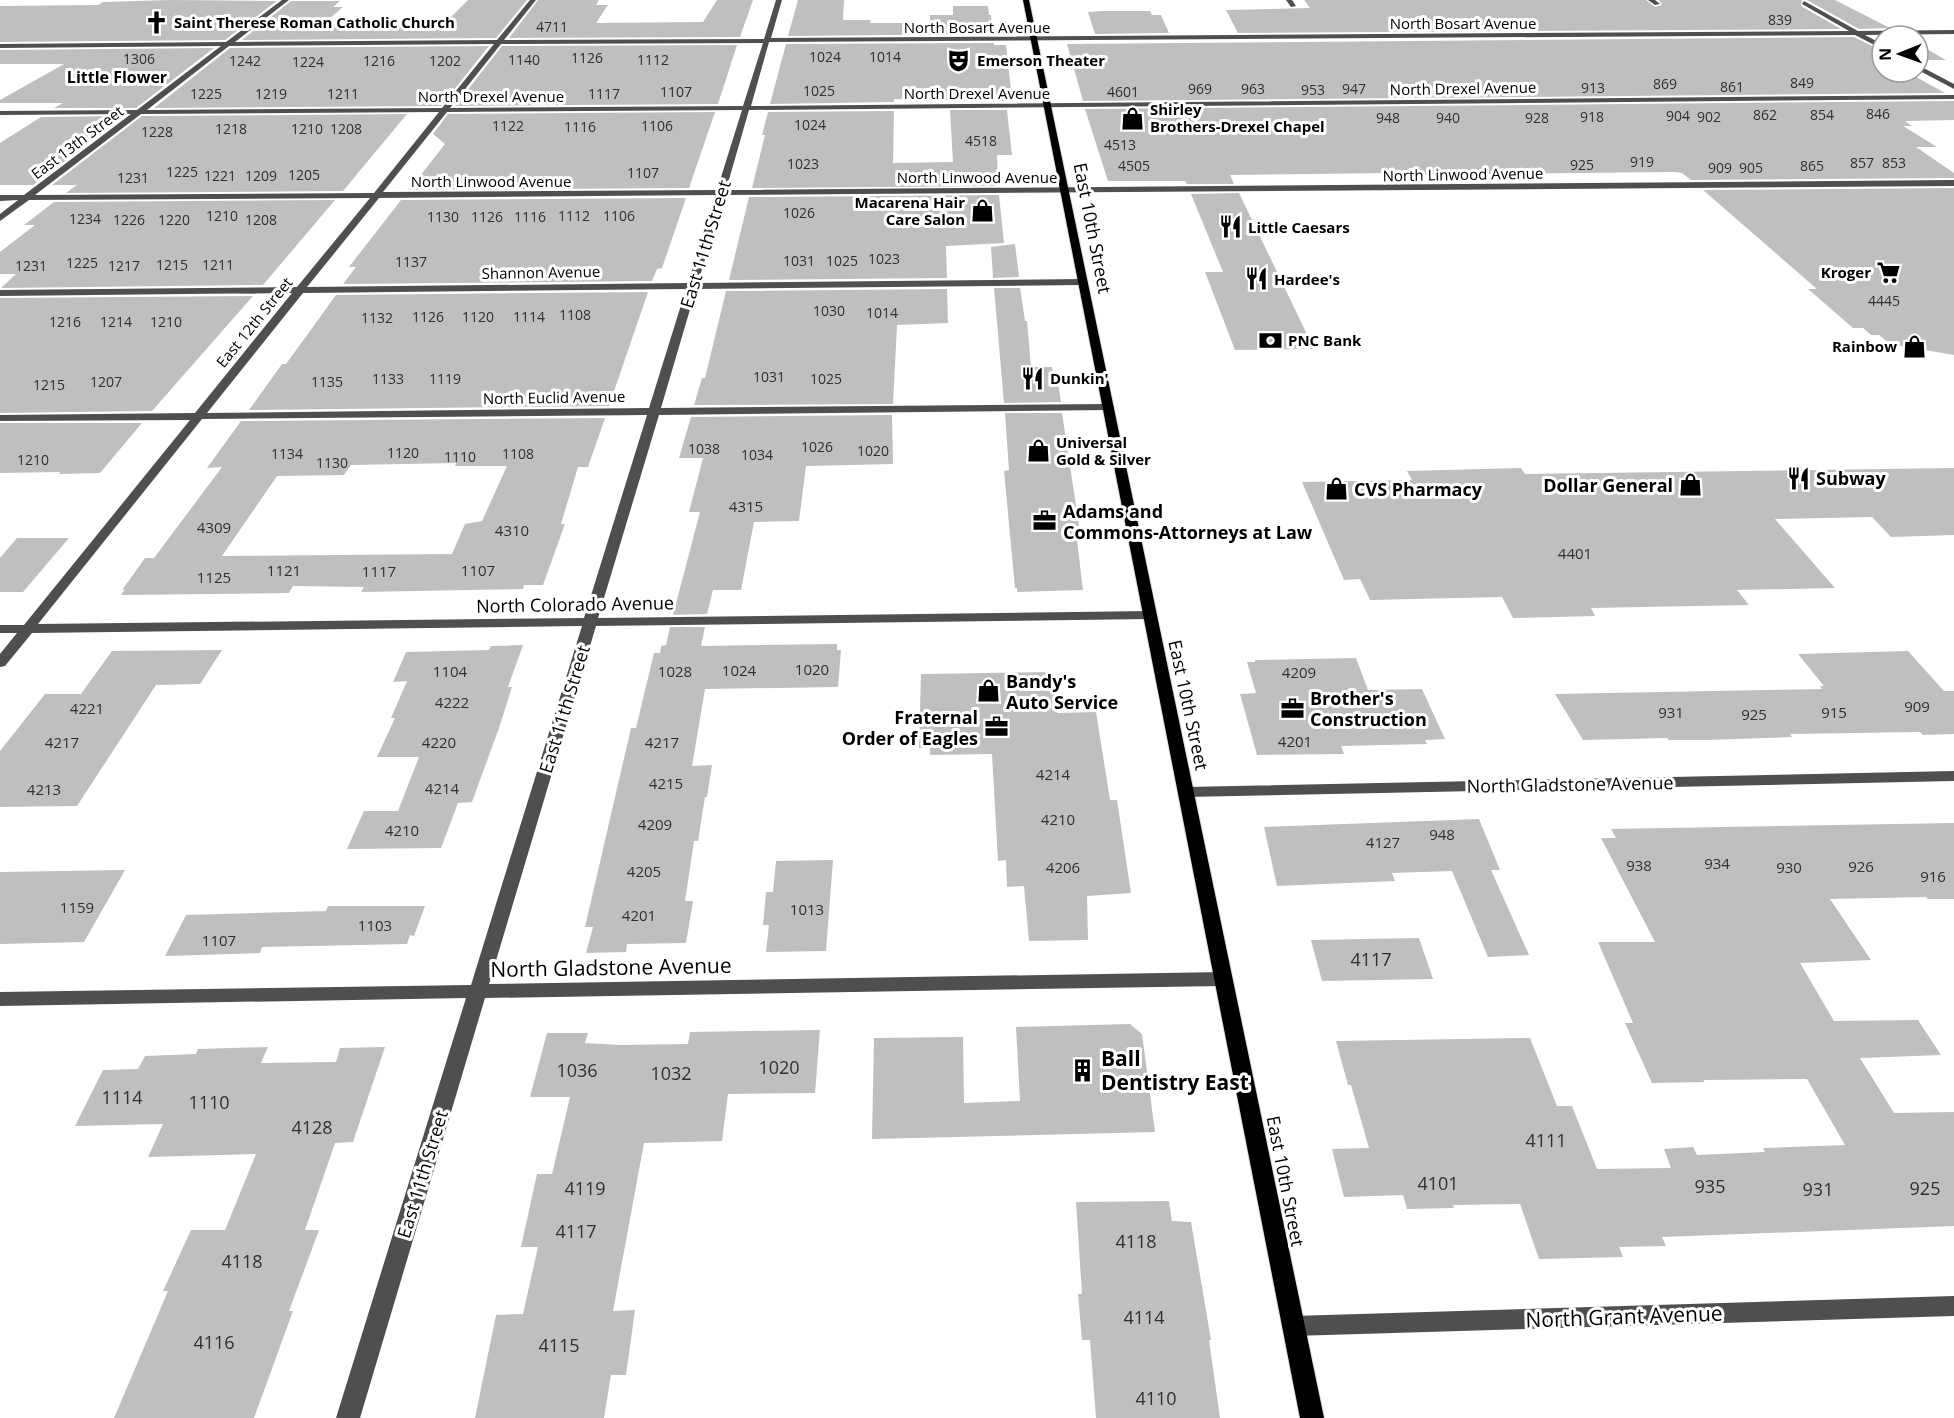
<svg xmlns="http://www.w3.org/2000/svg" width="1954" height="1418" font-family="'Open Sans',sans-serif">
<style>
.building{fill:#bfbfbf;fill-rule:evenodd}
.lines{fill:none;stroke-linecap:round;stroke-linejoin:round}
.major-casing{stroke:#dbdbdb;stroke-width:2}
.minor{fill:#4f4f4f;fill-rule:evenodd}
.major{fill:#000;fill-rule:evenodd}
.labels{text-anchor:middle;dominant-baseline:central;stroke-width:6;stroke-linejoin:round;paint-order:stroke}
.far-number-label{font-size:14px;fill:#303030}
.far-poi-label{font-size:15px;font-weight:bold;fill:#000;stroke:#fff;text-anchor:start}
.far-street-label{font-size:15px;fill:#000;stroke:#fff}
.number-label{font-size:15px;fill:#303030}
.far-neighbourhood-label{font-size:16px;font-weight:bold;fill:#000;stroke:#fff}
.street-label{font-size:18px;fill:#000;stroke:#fff}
.poi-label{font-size:18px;font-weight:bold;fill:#000;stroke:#fff;text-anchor:start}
.near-number-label{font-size:18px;fill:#303030}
.near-street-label{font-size:21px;fill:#000;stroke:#fff}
.near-poi-label{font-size:21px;font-weight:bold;fill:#000;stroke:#fff;text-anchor:start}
</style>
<rect width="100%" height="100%" fill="#fff"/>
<path class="building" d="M 170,0 L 277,1 L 225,40 L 0,42 L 0,6 L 98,5 L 103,2 Z
M 468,0 L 527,0 L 496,38 L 242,40 L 291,1 L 340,1 L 333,7 L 343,7 L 323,24 L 444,24 Z
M 538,0 L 599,0 L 596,5 L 608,5 L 596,23 L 703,22 L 717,0 L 753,0 L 740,37 L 509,38 Z
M 798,0 L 844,0 L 843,20 L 871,20 L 870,23 L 930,23 L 930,15 L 953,15 L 953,6 L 988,6 L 989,15 L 991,15 L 993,34 L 788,36 Z
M 1304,0 L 1646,0 L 1655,7 L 1662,5 L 1659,0 L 1802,0 L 1801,6 L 1841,29 L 1238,33 L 1226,10 L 1310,8 Z
M 1807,0 L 1835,0 L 1890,28 L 1859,29 Z
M 1102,11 L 1150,11 L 1152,15 L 1161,15 L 1169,33 L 1095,34 L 1088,12 Z
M 1854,37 L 1882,51 L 1882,72 L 1907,72 L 1945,93 L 1083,101 L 1067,44 Z
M 994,43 L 994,45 L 1006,45 L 1012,100 L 1009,101 L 894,99 L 894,102 L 770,104 L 786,44 Z
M 1918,44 L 1946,60 L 1918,60 Z
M 737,45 L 718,104 L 455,106 L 502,46 Z
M 489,46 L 441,106 L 154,108 L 230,48 Z
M 214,48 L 136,108 L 54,108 L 63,103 L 0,103 L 0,100 L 64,64 L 0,64 L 0,50 Z
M 1954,101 L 1954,120 L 1905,121 L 1912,126 L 1903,126 L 1937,147 L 1916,147 L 1954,173 L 1954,178 L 1691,180 L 1682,173 L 1675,172 L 1392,175 L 1390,173 L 1230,175 L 1234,184 L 1187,184 L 1185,181 L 1108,181 L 1085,109 Z
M 950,110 L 1007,110 L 1012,155 L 997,155 L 998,186 L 752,188 L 765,135 L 762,135 L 768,112 L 894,111 L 893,163 L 953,162 Z
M 715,112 L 689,188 L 409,190 L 445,144 L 433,134 L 448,114 Z
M 407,114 L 343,191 L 66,193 L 77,185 L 52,185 L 142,116 Z
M 124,116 L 33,185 L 0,185 L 0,143 L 41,117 Z
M 1954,188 L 1954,355 L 1890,344 L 1879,335 L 1871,335 L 1863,328 L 1853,328 L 1808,289 L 1817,289 L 1703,190 Z
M 1239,193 L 1280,278 L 1314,349 L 1235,350 L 1205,272 L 1223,272 L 1191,194 Z
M 999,195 L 1004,243 L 946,246 L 947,278 L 729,280 L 749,197 Z
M 686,198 L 662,268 L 657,269 L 652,281 L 343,284 L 356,267 L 349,267 L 401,200 Z
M 335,200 L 263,285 L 1,288 L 16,274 L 0,274 L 0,252 L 35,225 L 24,225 L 54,202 Z
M 1015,244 L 1019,277 L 993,278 L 991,247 Z
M 994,288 L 1020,288 L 1025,321 L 1027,321 L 1031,367 L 1052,367 L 1053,376 L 1057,376 L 1061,402 L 1004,403 Z
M 947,289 L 948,323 L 897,325 L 893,404 L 694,405 L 702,378 L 705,378 L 726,291 Z
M 648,292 L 609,406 L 249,410 L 282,364 L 286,364 L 336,295 Z
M 253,296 L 152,411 L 0,413 L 0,298 Z
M 1005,413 L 1062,413 L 1080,532 L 1076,532 L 1083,590 L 1017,592 L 1017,588 L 1015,588 L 1004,471 L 1009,470 Z
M 892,415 L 893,464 L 806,466 L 799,521 L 754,522 L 741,590 L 713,590 L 707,614 L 673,615 L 700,512 L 689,512 L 703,458 L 679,458 L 691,417 Z
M 605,418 L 588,467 L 578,467 L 561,524 L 565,524 L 543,585 L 524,585 L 523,589 L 361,592 L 364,587 L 293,586 L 289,593 L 121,595 L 125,589 L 122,590 L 145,558 L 154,558 L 222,467 L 207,468 L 241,421 ZM 456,463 L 455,466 L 507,466 L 482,521 L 465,524 L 452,554 L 222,556 L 277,476 L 344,475 L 351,465 Z
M 0,423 L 142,423 L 100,473 L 59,474 L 60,472 L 0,473 Z
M 1521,468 L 1525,474 L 1954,468 L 1954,535 L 1891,537 L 1872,517 L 1775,519 L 1835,588 L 1737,590 L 1749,605 L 1591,608 L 1595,616 L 1513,618 L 1502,597 L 1370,600 L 1360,579 L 1344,580 L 1302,482 L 1412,480 L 1407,471 Z
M 17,538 L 69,538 L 23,592 L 0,592 L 0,558 Z
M 670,627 L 705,627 L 701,646 L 837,644 L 837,650 L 841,650 L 838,687 L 705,689 L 692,766 L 712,765 L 707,797 L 705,797 L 698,841 L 694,841 L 685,901 L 693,901 L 686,943 L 627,944 L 626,952 L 586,953 L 593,927 L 585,927 L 631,728 L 636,728 L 654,653 L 660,653 L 661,646 L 666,645 Z
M 523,645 L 508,687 L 512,687 L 499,728 L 472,802 L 458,803 L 441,848 L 347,849 L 364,811 L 398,811 L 419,757 L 377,757 L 395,718 L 391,718 L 407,681 L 393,682 L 406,652 L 489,650 L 491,646 Z
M 222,650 L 200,684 L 156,685 L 77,806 L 0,807 L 0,751 L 45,694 L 81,694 L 112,651 Z
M 1908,651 L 1944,691 L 1954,691 L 1954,734 L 1923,735 L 1920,732 L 1790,734 L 1792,737 L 1706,740 L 1669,740 L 1667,738 L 1583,740 L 1555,694 L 1822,689 L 1820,686 L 1824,686 L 1798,654 Z
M 1356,658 L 1368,690 L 1422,689 L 1445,739 L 1425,740 L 1427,744 L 1341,746 L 1344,754 L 1257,755 L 1240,694 L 1256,693 L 1247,662 L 1255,662 L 1255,660 Z
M 1053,672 L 1057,713 L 1096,712 L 1110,800 L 1117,800 L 1131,893 L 1087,896 L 1088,940 L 1029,941 L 1024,886 L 1007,887 L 1006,860 L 998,861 L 992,754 L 930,755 L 930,748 L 919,748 L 921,674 Z
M 1479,819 L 1500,870 L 1491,870 L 1529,955 L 1488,957 L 1452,871 L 1392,873 L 1395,881 L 1277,886 L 1264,827 Z
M 1954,823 L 1954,899 L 1928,899 L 1926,897 L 1830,899 L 1871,960 L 1800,963 L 1834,1021 L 1918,1020 L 1941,1055 L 1860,1058 L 1894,1113 L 1954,1112 L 1954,1226 L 1662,1237 L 1666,1246 L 1619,1247 L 1623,1257 L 1539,1259 L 1520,1204 L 1453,1205 L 1454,1208 L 1407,1209 L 1403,1195 L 1344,1197 L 1332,1149 L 1369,1148 L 1351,1085 L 1348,1085 L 1336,1041 L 1530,1038 L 1557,1106 L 1572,1106 L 1597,1169 L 1671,1168 L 1664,1149 L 1693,1147 L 1697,1155 L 1765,1152 L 1763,1148 L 1845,1145 L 1807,1079 L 1703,1080 L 1705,1082 L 1652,1083 L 1625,1023 L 1633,1023 L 1598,942 L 1655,942 L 1601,838 L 1616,838 L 1611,829 Z
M 833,860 L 826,951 L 766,952 L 769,925 L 763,925 L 766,892 L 773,892 L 776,861 Z
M 125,870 L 84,942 L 0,944 L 0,872 Z
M 328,906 L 425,906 L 414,936 L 410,935 L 407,944 L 262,947 L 260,953 L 165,956 L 186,915 L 326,911 Z
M 1419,938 L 1433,979 L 1322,981 L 1311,940 Z
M 1130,1024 L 1142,1034 L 1155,1132 L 872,1139 L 874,1038 L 963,1037 L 964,1103 L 1020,1101 L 1016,1027 Z
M 820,1030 L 815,1093 L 728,1094 L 722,1141 L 644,1143 L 613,1311 L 635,1310 L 626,1375 L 611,1375 L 604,1418 L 475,1418 L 496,1315 L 523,1314 L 538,1247 L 521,1247 L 537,1174 L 552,1174 L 570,1097 L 530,1097 L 547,1033 L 588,1033 L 585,1043 L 621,1045 L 688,1044 L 690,1032 Z
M 268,1047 L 261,1063 L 336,1062 L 340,1048 L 385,1047 L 353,1142 L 335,1143 L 305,1230 L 319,1230 L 289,1311 L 293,1311 L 254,1418 L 114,1418 L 168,1291 L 163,1291 L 191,1230 L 225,1230 L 256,1154 L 148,1157 L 163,1124 L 75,1126 L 103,1070 L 138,1069 L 145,1056 L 196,1054 L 198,1049 Z
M 1169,1201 L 1172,1221 L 1191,1222 L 1211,1340 L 1209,1340 L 1220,1418 L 1096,1418 L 1090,1340 L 1082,1340 L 1078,1294 L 1082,1294 L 1076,1202 Z"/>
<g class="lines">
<defs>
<path id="major" d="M 1023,0 L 1029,0 L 1324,1418 L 1300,1418 Z"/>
</defs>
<use href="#major" class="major-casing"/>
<path class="minor" d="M 282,0 L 289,0 L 235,42 L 497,40 L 530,0 L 536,0 L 504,40 L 764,39 L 776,0 L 782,0 L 771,38 L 1849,31 L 1802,4 L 1804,1 L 1858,31 L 1954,30 L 1954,34 L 1865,35 L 1882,44 L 1882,49 L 1855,35 L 769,42 L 751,106 L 1954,95 L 1954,99 L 749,110 L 726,190 L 1954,180 L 1954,186 L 724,195 L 698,283 L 1083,279 L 1088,282 L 1083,285 L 696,289 L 661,408 L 1108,404 L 1114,407 L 1108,410 L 659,415 L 598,618 L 1150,611 L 1157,615 L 1150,619 L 596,626 L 489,984 L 1223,972 L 1229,974 L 1232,979 L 1229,984 L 1223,986 L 485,998 L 360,1418 L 336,1418 L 466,998 L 0,1006 L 0,992 L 471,985 L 582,626 L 32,633 L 5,666 L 0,667 L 0,654 L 17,633 L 0,633 L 0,625 L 24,625 L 190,420 L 0,421 L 0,415 L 195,413 L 292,293 L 0,296 L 0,290 L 297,287 L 370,198 L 29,200 L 0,221 L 0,214 L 18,200 L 0,201 L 0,195 L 24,195 L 131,114 L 0,115 L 0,111 L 137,110 L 221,46 L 0,48 L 0,44 L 226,42 ZM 763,43 L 743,106 L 450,108 L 501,44 ZM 494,44 L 442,108 L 147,110 L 229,46 ZM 742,110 L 717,190 L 383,192 L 447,112 ZM 439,112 L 374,193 L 35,195 L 141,114 ZM 715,195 L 688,283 L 307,287 L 379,198 ZM 686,289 L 649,408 L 207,413 L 303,293 ZM 647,415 L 584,618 L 38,624 L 202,419 Z
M 1286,0 L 1292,0 L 1296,6 L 1291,7 Z
M 1648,0 L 1655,0 L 1660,4 L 1655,5 Z
M 1918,65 L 1954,84 L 1954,89 L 1918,70 Z
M 1954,771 L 1954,781 L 1186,797 L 1178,792 L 1186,787 Z
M 1954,1296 L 1954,1316 L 1293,1336 L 1285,1333 L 1282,1326 L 1285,1319 L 1293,1316 Z"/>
<use href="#major" class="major"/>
</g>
<defs>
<symbol id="church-bare" viewBox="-9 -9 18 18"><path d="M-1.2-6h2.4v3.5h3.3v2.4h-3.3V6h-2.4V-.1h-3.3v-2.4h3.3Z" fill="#000" stroke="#fff" stroke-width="2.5" paint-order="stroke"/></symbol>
<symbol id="theatre-bare" viewBox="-9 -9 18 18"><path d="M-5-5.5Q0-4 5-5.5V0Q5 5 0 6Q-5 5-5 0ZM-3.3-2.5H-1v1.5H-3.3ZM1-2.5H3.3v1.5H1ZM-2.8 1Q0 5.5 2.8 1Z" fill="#000" stroke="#fff" stroke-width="2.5" paint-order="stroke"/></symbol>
<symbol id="shop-bare" viewBox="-9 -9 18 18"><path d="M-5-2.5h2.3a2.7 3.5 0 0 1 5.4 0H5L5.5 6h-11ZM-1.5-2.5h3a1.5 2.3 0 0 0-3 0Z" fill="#000" stroke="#fff" stroke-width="2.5" paint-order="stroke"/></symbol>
<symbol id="restaurant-bare" viewBox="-9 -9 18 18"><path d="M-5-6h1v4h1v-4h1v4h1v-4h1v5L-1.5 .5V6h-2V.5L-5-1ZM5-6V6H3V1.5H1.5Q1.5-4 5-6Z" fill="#000" stroke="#fff" stroke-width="2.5" paint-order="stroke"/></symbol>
<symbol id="supermarket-bare" viewBox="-9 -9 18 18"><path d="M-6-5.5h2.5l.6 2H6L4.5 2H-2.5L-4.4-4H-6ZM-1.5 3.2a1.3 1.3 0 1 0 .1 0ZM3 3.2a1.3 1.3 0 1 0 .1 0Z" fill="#000" stroke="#fff" stroke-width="2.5" paint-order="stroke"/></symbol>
<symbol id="bank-bare" viewBox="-9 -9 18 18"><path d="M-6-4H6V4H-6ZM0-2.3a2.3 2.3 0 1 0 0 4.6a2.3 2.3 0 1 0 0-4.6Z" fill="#000" stroke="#fff" stroke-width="2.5" paint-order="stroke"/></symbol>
<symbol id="office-bare" viewBox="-9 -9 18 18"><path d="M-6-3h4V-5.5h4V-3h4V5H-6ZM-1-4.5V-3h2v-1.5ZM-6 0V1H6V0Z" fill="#000" stroke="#fff" stroke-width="2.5" paint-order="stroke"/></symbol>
<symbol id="building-bare" viewBox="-9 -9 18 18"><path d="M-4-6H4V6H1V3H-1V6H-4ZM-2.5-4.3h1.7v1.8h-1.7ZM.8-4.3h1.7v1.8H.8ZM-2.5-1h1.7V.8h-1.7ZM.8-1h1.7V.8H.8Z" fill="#000" stroke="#fff" stroke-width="2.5" paint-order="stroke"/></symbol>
</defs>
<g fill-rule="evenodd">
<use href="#church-bare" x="140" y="6" width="33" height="33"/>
<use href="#theatre-bare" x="942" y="44" width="33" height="33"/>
<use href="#shop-bare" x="1116" y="102" width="33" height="33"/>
<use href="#shop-bare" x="966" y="194" width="33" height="33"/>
<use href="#restaurant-bare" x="1214" y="210" width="33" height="33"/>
<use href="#supermarket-bare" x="1872" y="256" width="33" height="33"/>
<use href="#restaurant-bare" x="1240" y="262" width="33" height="33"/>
<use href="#bank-bare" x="1254" y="324" width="33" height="33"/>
<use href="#shop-bare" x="1898" y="330" width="33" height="33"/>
<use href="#restaurant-bare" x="1016" y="362" width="33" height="33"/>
<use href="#shop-bare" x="1022" y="434" width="33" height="33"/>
<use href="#restaurant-bare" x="1782" y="462" width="33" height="33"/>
<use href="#shop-bare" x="1674" y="468" width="33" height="33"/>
<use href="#shop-bare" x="1320" y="472" width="33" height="33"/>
<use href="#office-bare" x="1028" y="504" width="33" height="33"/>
<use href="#shop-bare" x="972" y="674" width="33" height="33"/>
<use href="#office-bare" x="1276" y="692" width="33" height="33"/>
<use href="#office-bare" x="980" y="710" width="33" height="33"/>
<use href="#building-bare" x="1066" y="1054" width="33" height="33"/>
</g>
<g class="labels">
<g class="far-number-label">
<text x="1780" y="19">839</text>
<text x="552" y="26">4711</text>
<text x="825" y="56">1024</text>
<text x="885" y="56">1014</text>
<text x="587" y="57">1126</text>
<text x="139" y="58">1306</text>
<text x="524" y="59">1140</text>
<text x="653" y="59">1112</text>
<text x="245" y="60">1242</text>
<text x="379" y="60">1216</text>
<text x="445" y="60">1202</text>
<text x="308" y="61">1224</text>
<text x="1802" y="82">849</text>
<text x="1665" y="83">869</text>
<text x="1732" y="86">861</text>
<text x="1593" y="87">913</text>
<text x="1200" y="88">969</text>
<text x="1253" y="88">963</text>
<text x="1354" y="88">947</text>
<text x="1313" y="89">953</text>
<text x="819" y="90">1025</text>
<text x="676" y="91">1107</text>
<text x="1123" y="91">4601</text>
<text x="206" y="93">1225</text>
<text x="271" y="93">1219</text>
<text x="343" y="93">1211</text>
<text x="604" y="93">1117</text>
<text x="1878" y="113">846</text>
<text x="1765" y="114">862</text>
<text x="1822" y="114">854</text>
<text x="1678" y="115">904</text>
<text x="1592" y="116">918</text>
<text x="1709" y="116">902</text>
<text x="1388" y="117">948</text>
<text x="1448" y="117">940</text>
<text x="1537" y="117">928</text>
<text x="810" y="124">1024</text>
<text x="508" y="125">1122</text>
<text x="657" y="125">1106</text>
<text x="580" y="126">1116</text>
<text x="231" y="128">1218</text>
<text x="307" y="128">1210</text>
<text x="346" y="128">1208</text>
<text x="157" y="131">1228</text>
<text x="981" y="140">4518</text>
<text x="1120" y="144">4513</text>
<text x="1642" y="161">919</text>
<text x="1862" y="162">857</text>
<text x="1894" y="162">853</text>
<text x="803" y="163">1023</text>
<text x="1582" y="164">925</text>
<text x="1134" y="165">4505</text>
<text x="1812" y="165">865</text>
<text x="1720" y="167">909</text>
<text x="1751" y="167">905</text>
<text x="182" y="171">1225</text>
<text x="643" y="172">1107</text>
<text x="304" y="174">1205</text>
<text x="220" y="175">1221</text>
<text x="261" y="175">1209</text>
<text x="133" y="177">1231</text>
<text x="799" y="212">1026</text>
<text x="222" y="215">1210</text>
<text x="574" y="215">1112</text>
<text x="619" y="215">1106</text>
<text x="443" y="216">1130</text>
<text x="487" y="216">1126</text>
<text x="530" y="216">1116</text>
<text x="85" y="218">1234</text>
<text x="129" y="219">1226</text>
<text x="174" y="219">1220</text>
<text x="261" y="219">1208</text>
<text x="884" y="258">1023</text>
<text x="799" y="260">1031</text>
<text x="842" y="260">1025</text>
<text x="411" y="261">1137</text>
<text x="82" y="262">1225</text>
<text x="172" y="264">1215</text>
<text x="218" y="264">1211</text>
<text x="31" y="265">1231</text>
<text x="124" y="265">1217</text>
<text x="1884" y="300">4445</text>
<text x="829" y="310">1030</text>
<text x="882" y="312">1014</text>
<text x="575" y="314">1108</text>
<text x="428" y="316">1126</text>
<text x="478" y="316">1120</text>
<text x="529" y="316">1114</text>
<text x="377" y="317">1132</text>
<text x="65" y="321">1216</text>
<text x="116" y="321">1214</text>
<text x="166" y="321">1210</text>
<text x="769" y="376">1031</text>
<text x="388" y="378">1133</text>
<text x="445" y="378">1119</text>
<text x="826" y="378">1025</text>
<text x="106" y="381">1207</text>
<text x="327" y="381">1135</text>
<text x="49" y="384">1215</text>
<text x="817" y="446">1026</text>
<text x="704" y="448">1038</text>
<text x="873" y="450">1020</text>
<text x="403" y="452">1120</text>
<text x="287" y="453">1134</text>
<text x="518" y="453">1108</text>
<text x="757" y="454">1034</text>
<text x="460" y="456">1110</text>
<text x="33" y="459">1210</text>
<text x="332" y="462">1130</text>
</g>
<g class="far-poi-label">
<text x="174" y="22">Saint Therese Roman Catholic Church</text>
<text x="977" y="60">Emerson Theater</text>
<text x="1150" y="109">Shirley<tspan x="1150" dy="17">Brothers-Drexel Chapel</tspan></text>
<text x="965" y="202" text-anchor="end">Macarena Hair<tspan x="965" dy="17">Care Salon</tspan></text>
<text x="1248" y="227">Little Caesars</text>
<text x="1871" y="272" text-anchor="end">Kroger</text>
<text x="1274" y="279">Hardee's</text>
<text x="1288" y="340">PNC Bank</text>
<text x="1897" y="346" text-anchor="end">Rainbow</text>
<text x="1050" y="378">Dunkin'</text>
<text x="1056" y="442">Universal<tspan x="1056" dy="17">Gold &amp; Silver</tspan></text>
</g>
<g class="far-street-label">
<text x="1463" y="23">North Bosart Avenue</text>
<text x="977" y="27">North Bosart Avenue</text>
<text transform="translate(1463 88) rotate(-1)">North Drexel Avenue</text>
<text x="977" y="93">North Drexel Avenue</text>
<text x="491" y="96">North Drexel Avenue</text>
<text transform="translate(77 142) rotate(-37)">East 13th Street</text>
<text transform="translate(1463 174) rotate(-1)">North Linwood Avenue</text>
<text x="977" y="177">North Linwood Avenue</text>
<text x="491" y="181">North Linwood Avenue</text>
<text transform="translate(541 272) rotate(-1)">Shannon Avenue</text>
<text transform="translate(254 322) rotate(-51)">East 12th Street</text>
<text transform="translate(554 397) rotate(-1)">North Euclid Avenue</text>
</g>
<g class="number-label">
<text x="746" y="506">4315</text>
<text x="214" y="527">4309</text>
<text x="512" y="530">4310</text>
<text x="1575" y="553">4401</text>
<text x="284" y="570">1121</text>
<text x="478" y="570">1107</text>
<text x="379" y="571">1117</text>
<text x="214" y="577">1125</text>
<text x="812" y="669">1020</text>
<text x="739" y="670">1024</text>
<text x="450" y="671">1104</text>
<text x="675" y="671">1028</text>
<text x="1299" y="672">4209</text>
<text x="452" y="702">4222</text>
<text x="1917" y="706">909</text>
<text x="87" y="708">4221</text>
<text x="1671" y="712">931</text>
<text x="1834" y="712">915</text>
<text x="1754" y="714">925</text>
<text x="1295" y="741">4201</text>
<text x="62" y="742">4217</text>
<text x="439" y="742">4220</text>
<text x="662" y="742">4217</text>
<text x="1053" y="774">4214</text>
<text x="666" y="783">4215</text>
<text x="442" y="788">4214</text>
<text x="44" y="789">4213</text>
<text x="1058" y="819">4210</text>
<text x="655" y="824">4209</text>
<text x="402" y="830">4210</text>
<text x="1442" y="834">948</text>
<text x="1383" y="842">4127</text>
<text x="1717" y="863">934</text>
<text x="1639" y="865">938</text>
<text x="1861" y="866">926</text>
<text x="1063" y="867">4206</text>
<text x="1789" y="867">930</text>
<text x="644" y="871">4205</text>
<text x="1933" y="876">916</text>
<text x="77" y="907">1159</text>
<text x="807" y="909">1013</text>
<text x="639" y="915">4201</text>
<text x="375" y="925">1103</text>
<text x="219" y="940">1107</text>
</g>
<g class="far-neighbourhood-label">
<text x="117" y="77">Little Flower</text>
</g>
<g class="street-label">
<text transform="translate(1093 228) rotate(79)">East 10th Street</text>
<text transform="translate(705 244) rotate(-73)">East 11th Street</text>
<text transform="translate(575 604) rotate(-1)">North Colorado Avenue</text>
<text transform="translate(1189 705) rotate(78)">East 10th Street</text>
<text transform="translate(564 709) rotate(-73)">East 11th Street</text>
<text transform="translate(1570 784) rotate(-1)">North Gladstone Avenue</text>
<text transform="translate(422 1174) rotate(-73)">East 11th Street</text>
<text transform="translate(1286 1181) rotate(79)">East 10th Street</text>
</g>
<g class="poi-label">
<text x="1816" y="478">Subway</text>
<text x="1673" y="485" text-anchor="end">Dollar General</text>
<text x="1354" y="489">CVS Pharmacy</text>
<text x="1063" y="511">Adams and<tspan x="1063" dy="21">Commons-Attorneys at Law</tspan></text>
<text x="1006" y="681">Bandy's<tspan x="1006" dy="21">Auto Service</tspan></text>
<text x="1310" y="698">Brother's<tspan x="1310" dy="21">Construction</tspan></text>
<text x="978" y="717" text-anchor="end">Fraternal<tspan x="978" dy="21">Order of Eagles</tspan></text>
</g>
<g class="near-number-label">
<text x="1371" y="959">4117</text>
<text x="779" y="1067">1020</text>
<text x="577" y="1070">1036</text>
<text x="671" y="1073">1032</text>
<text x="122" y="1097">1114</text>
<text x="209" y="1102">1110</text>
<text x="312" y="1127">4128</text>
<text x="1546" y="1140">4111</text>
<text x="1438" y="1183">4101</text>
<text x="1710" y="1186">935</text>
<text x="585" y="1188">4119</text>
<text x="1925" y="1188">925</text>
<text x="1818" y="1189">931</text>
<text x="576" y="1231">4117</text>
<text x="1136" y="1241">4118</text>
<text x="242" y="1261">4118</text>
<text x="1144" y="1317">4114</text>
<text x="214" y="1342">4116</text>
<text x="559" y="1345">4115</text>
<text x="1156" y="1398">4110</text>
</g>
<g class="near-street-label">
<text transform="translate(611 967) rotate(-1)">North Gladstone Avenue</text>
<text transform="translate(1624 1316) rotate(-2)">North Grant Avenue</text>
</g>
<g class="near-poi-label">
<text x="1101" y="1058">Ball<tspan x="1101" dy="24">Dentistry East</tspan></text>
</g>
</g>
<g transform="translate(1900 54) rotate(269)"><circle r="28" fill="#ffffff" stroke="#999999" stroke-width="1.5"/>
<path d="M0-4.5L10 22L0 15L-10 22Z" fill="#000000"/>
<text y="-9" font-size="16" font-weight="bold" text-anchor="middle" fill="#000000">N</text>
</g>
</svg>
